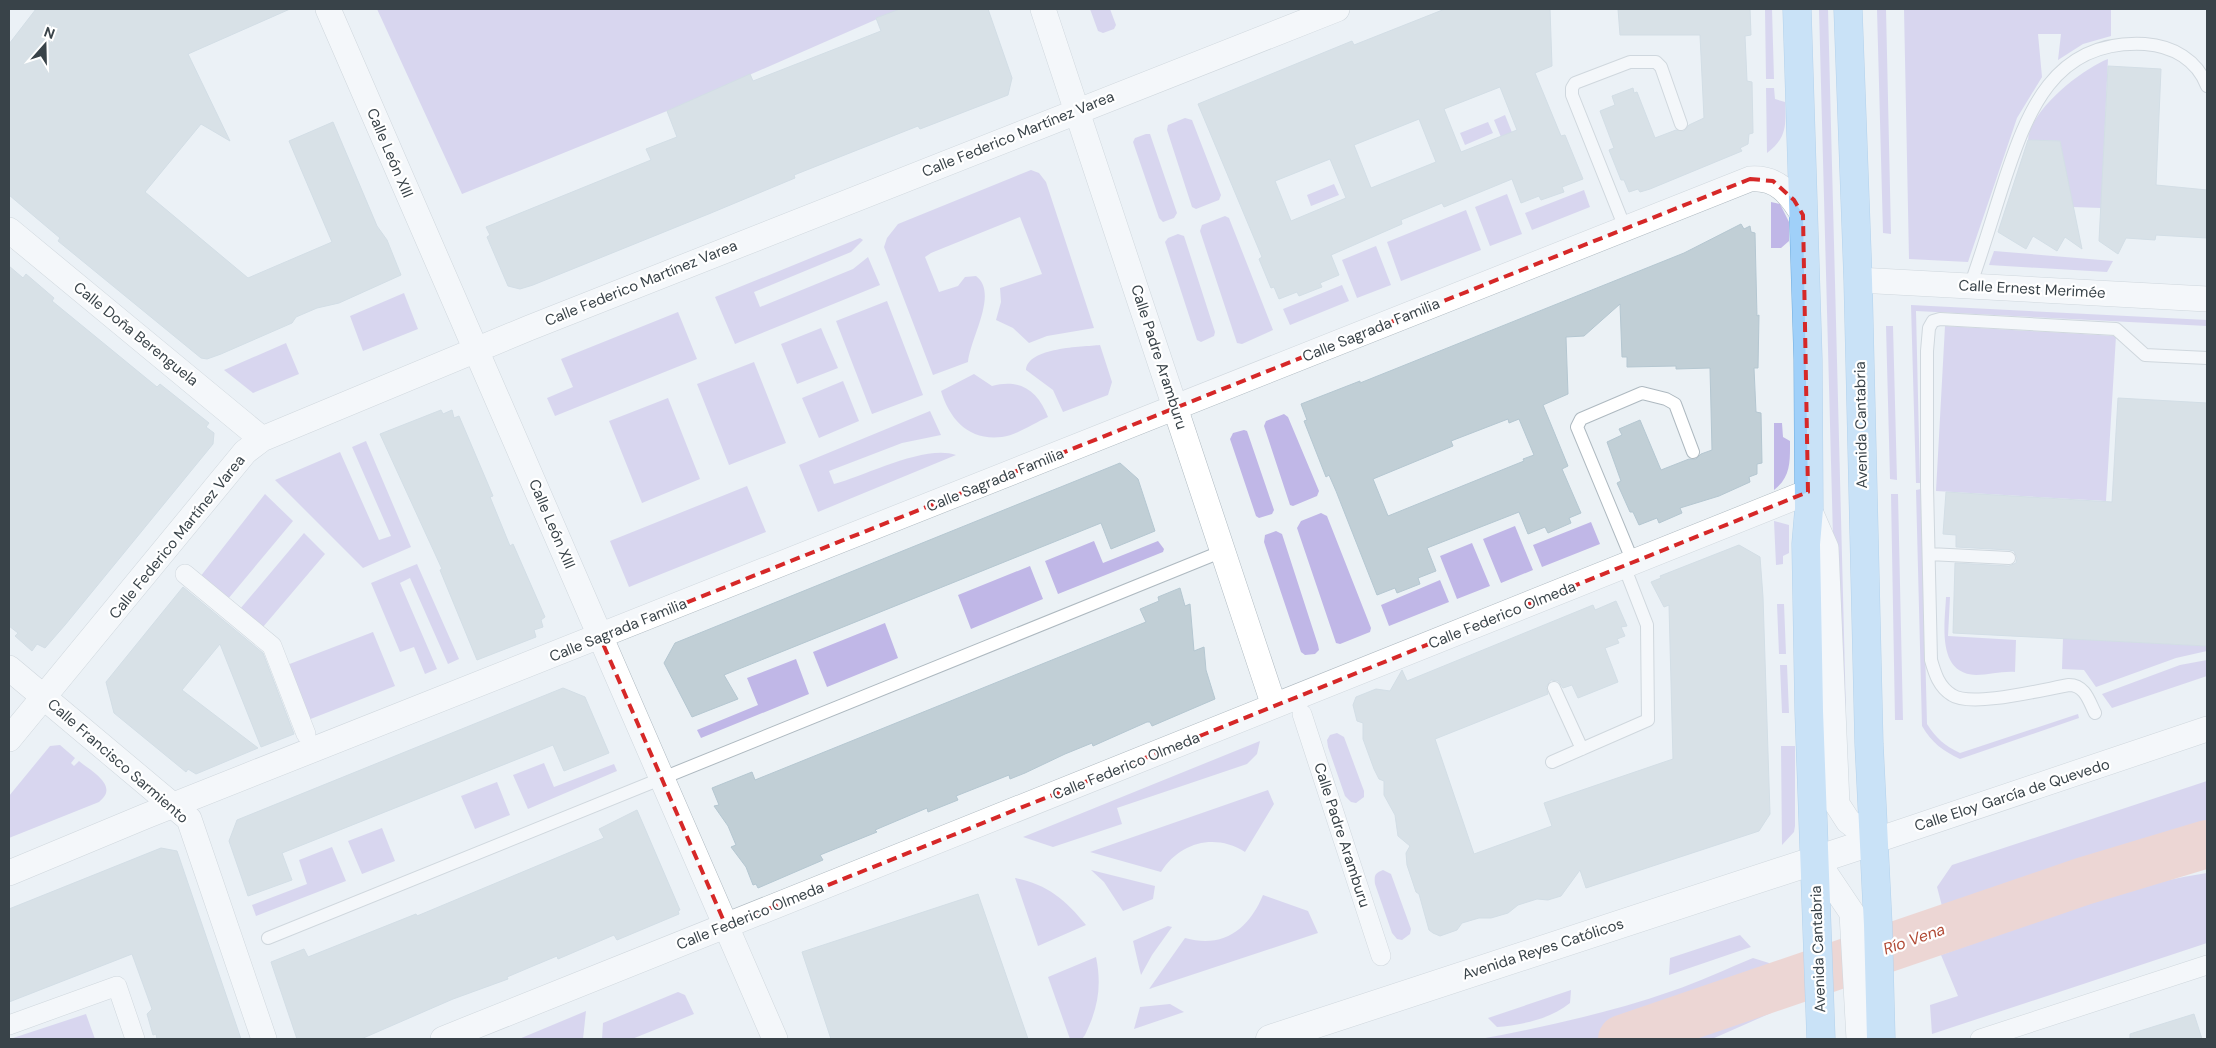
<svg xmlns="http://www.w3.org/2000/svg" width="2216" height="1048" font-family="'DM Sans',sans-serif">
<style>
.green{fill:#c0b7e7}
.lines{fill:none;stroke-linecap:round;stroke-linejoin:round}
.river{stroke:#eeb6ac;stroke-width:48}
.building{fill:#c1cfd6;stroke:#b5c7d1;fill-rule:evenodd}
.service-casing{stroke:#aeb9c0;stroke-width:14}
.pedestrian-casing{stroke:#aeb9c0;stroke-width:20}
.minor-casing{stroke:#aeb9c0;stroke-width:26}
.tertiary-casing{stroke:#aeb9c0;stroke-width:29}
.primary-casing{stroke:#70addf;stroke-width:29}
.service{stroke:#fff;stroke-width:12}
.pedestrian{stroke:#fff;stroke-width:19}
.minor{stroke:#fff;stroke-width:25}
.tertiary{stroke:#fff;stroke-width:28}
.primary{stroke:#a0d0f9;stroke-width:28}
.marked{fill:none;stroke:#d62828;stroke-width:4;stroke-dasharray:10 6;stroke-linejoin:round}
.labels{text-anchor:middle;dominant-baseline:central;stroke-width:4.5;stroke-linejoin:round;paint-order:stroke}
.street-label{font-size:15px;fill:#394349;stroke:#fff}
.water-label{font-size:16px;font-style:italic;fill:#b14b36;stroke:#fff}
</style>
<rect width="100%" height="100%" fill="#ebf1f5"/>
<path class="green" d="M 377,9 L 900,9 L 667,111 L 462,194 Z
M 1090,9 L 1110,9 L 1116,25 L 1114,29 L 1103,33 L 1098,31 Z
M 1765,9 L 1772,9 L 1774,79 L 1766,79 Z
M 1819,9 L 1828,9 L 1846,713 L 1835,613 Z
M 1877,9 L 1886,9 L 1891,234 L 1883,233 Z
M 1904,9 L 2111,9 L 2111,36 L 2083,44 L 2058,60 L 2061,34 L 2038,34 L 2042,77 L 2017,118 L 1968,262 L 1909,259 Z
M 2108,59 L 2101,208 L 2073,207 L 2060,141 L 2028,140 C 2030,110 2082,69 2108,59 Z
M 1766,88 L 1774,88 L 1775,99 L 1785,102 C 1786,125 1787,138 1767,153 Z
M 1505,115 L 1521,155 L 1510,159 L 1494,120 Z
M 1185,118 L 1192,120 L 1221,195 L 1219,200 L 1196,209 L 1192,207 L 1167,130 L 1168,125 Z
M 1488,122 L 1493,133 L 1465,145 L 1460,133 Z
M 1146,134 L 1150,134 L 1177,213 L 1174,218 L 1163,222 L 1159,218 L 1133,142 L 1135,138 Z
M 1031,170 L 1039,173 L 1046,182 L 1094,328 L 1047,336 L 1029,343 L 1013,328 L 996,320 L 1001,302 L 1000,288 L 1042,274 L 1020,217 L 931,253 L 925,257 L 939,292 L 958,286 L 965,277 L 976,276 C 999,293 970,338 968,362 L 933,375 L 884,247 L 887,238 L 898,224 Z
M 1334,184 L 1339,195 L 1311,206 L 1307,195 Z
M 1584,190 L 1590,207 L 1532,230 L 1525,213 Z
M 1507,194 L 1522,234 L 1490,246 L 1475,207 Z
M 1771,202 L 1780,204 L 1789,222 L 1789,241 L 1781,248 L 1771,248 Z
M 1466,210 L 1481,250 L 1401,281 L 1387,242 Z
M 1225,216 L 1229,218 L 1273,330 L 1242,344 L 1237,343 L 1200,231 L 1202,225 Z
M 1178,234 L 1184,236 L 1215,332 L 1214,336 L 1201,342 L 1197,340 L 1165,242 L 1168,238 Z
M 860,238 L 863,240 L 851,252 L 754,292 L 760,307 L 853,269 L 868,257 L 880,285 L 735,344 L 715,297 Z
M 1376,246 L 1391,285 L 1357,298 L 1342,260 Z
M 1994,251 L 2113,261 L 2107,272 L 1989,265 Z
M 1342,285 L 1349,301 L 1290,325 L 1283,309 Z
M 404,293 L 418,329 L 363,351 L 350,316 Z
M 887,301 L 923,395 L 872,414 L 836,321 Z
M 1911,305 L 2207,320 L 2207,326 L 1916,311 L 1920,483 L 1916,483 Z
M 678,312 L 697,359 L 555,416 L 547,398 L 573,387 L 561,359 Z
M 1886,326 L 1893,326 L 1897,480 L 1890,479 Z
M 1945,326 L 2116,336 L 2106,501 L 1936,491 Z
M 821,328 L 838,368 L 797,384 L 781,344 Z
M 286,343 L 299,374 L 253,393 L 224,370 Z
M 1100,345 L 1112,382 L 1108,395 L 1063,412 L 1053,390 L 1026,370 C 1028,347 1082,347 1100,345 Z
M 754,362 L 786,443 L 729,465 L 697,384 Z
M 974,374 L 992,386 C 1020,378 1038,391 1048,417 C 1034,423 1017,435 1002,437 C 969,441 950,420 941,391 Z
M 843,381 L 859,421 L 819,438 L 802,398 Z
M 668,398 L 700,479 L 642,503 L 609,421 Z
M 930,411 L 941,435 L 902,443 L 829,471 L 834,484 C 865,476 925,444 956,455 L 818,512 L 799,465 Z
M 1284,414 L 1288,417 L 1319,491 L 1317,496 L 1293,506 L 1290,505 L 1264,426 L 1266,421 Z
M 1774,423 L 1782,423 L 1783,437 L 1790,441 C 1790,461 1791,477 1774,490 Z
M 1244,430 L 1247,431 L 1274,510 L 1272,514 L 1259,518 L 1256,516 L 1230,439 L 1233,433 Z
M 366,441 L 411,547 L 363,568 L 275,480 L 340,452 L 379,540 L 391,536 L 352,447 Z
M 747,486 L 766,532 L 629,587 L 610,541 Z
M 1921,489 L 1927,724 C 1936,738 1945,746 1960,753 L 2078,714 L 2079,718 L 1960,759 C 1943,751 1932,743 1922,726 L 1916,490 Z
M 265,494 L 293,521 L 228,599 L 200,577 Z
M 1891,494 L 1898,494 L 1903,720 L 1895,720 Z
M 1321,513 L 1327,516 L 1371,628 L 1370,632 L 1340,644 L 1336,643 L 1297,528 L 1301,521 Z
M 1774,521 L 1789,525 L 1789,553 L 1783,556 L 1783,564 L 1776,565 Z
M 1591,522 L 1600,544 L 1542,567 L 1533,545 Z
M 1515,526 L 1533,570 L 1501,583 L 1483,539 Z
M 1276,531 L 1282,534 L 1318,645 L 1319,650 L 1315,654 L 1305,655 L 1301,652 L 1264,542 L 1265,535 Z
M 304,533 L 325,554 L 263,627 L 240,609 Z
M 1094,541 L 1103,563 L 1158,541 L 1164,549 L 1163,552 L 1058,594 L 1045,561 Z
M 1472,543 L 1490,586 L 1457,599 L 1440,556 Z
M 417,564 L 459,659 L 448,664 L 410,578 L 400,583 L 437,669 L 425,674 L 414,647 L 400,652 L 371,583 Z
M 1030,566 L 1043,599 L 971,629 L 958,595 Z
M 1440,580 L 1449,602 L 1389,626 L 1381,605 Z
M 1946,597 L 1950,597 L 1948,636 L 2016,640 L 2015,672 C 2002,671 1989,675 1976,675 C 1936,674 1945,623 1946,597 Z
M 1777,604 L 1784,604 L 1786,654 L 1779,654 Z
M 885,623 L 898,658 L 827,687 L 813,652 Z
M 373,632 L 395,686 L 308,720 L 287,665 Z
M 2063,638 L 2207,646 L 2207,651 L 2176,658 L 2096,687 L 2084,670 L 2062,669 Z
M 796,659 L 809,694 L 701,738 L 697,730 L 758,705 L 747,678 Z
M 2207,660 L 2207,676 L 2112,708 L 2102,694 L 2180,665 Z
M 1780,665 L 1787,665 L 1789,713 L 1782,713 Z
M 1337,733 L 1344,737 L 1364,791 L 1364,797 L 1356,803 L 1351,802 L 1345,796 L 1328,747 L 1327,740 L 1330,735 Z
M 1260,741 L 1257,754 L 1247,764 L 1117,808 L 1122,824 L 1053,847 L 1023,837 Z
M 60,745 L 75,758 L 71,763 L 74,766 L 79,761 C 91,771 120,786 99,802 L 9,838 L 9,796 L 50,746 Z
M 1781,746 L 1795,746 L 1795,826 L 1794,832 L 1782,845 Z
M 544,763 L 554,787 L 614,764 L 617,771 L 528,809 L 513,775 Z
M 2207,781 L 2207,831 L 1926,924 L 1926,912 L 1942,906 L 1937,887 L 1952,865 Z
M 497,782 L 510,815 L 475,829 L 461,796 Z
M 1268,790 L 1274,804 L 1245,852 C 1215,833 1180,842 1161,872 L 1090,852 Z
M 382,828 L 395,861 L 362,874 L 348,841 Z
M 332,847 L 346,881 L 256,916 L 252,905 L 307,884 L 299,860 Z
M 1091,870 L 1155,886 L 1153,899 L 1123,911 L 1104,882 Z
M 1383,870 L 1391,874 L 1411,929 L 1410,934 L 1402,940 L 1397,939 L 1392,933 L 1375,884 C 1374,875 1375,873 1383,870 Z
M 2207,873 L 2207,943 L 1932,1034 L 1930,1005 L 1958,996 L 1941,955 C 2028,925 2116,886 2207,873 Z
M 1015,878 C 1047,884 1066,900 1086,925 L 1038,946 Z
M 1263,895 L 1308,911 L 1318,933 L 1149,989 L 1185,938 C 1223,949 1249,929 1263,895 Z
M 1168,926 L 1172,927 L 1152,955 L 1141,975 L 1133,941 Z
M 1740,935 L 1751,947 L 1669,975 L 1670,958 Z
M 1096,957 C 1102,986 1098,1008 1085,1035 L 1082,1039 L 1070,1039 L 1048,977 Z
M 1753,958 L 1769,963 L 1771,1013 L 1712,1039 L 1480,1039 C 1544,1027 1609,1013 1672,991 C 1699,982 1726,969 1753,958 Z
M 1571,990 L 1570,1003 C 1551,1019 1521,1025 1497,1027 L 1488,1018 Z
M 678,992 L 685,995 L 694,1014 L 632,1039 L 602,1039 L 603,1023 Z
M 1170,1004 L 1184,1012 L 1134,1029 L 1140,1007 Z
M 586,1011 L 583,1039 L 519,1039 Z
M 86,1014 L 95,1039 L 10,1039 Z"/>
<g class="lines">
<path class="river" d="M 1622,1039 L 2084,881 L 2207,844"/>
</g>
<path class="building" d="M 36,9 L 290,9 L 188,54 L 230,141 L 201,124 L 145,192 L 248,278 L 332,242 L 289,141 L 333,122 L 377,226 L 387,240 L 401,275 L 339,303 L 317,308 L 296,317 L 292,323 L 221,354 L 207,359 L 201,358 L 58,241 L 60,238 L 9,195 L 9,44 Z
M 900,9 L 988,9 L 1012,78 L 1008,95 L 920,129 L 918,126 L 794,175 L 795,178 L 711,213 L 533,285 L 520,289 L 508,286 L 487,237 L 490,235 L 486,227 L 651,160 L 646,149 L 677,137 L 667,111 L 750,74 L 753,81 L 881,31 L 876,18 Z
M 1445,9 L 1550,9 L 1552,66 L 1535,73 L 1561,136 L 1565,135 L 1583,179 L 1562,187 L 1564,192 L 1541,200 L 1539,196 L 1521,203 L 1512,179 L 1444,207 L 1442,203 L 1401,220 L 1402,224 L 1331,255 L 1339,275 L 1320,283 L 1322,287 L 1299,296 L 1297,292 L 1279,299 L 1274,287 L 1271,288 L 1259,259 L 1262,257 L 1198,104 L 1352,41 L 1354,45 ZM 1500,87 L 1517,130 L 1461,152 L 1444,109 ZM 1419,119 L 1436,162 L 1371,188 L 1354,145 ZM 1330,159 L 1346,198 L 1291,221 L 1275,181 Z
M 1618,9 L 1750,9 L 1751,35 L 1745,36 L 1746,58 L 1747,81 L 1752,82 L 1753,133 L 1749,134 L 1748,144 L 1740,148 L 1742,151 L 1650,189 L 1640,192 L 1638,189 L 1629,192 L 1624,180 L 1621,180 L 1609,150 L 1614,148 L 1600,111 L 1615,105 L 1612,96 L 1633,88 L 1634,93 L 1637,92 L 1655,138 L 1676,130 L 1684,131 L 1689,125 L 1704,118 L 1700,35 L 1620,35 Z
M 2108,66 L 2161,69 L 2156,185 L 2207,190 L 2207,238 L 2156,235 L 2155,240 L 2126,238 L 2118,254 L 2099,241 Z
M 2028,140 L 2060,141 L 2082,249 L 2065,237 L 2057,251 L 2033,236 L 2026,249 L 1998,232 Z
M 1741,224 L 1744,229 L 1750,226 L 1751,232 L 1755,233 L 1757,316 L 1759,315 L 1758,368 L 1754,368 L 1756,412 L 1761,413 L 1762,463 L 1757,464 L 1757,474 L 1749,477 L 1750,482 L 1719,496 L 1680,508 L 1682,513 L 1659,523 L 1657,518 L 1639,525 L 1633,512 L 1630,512 L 1617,483 L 1621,481 L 1607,442 L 1622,435 L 1619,429 L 1640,420 L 1661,470 L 1689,459 L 1696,459 L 1701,454 L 1712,450 L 1710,368 L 1676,369 L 1676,366 L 1627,367 L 1627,357 L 1622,357 L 1620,304 L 1584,336 L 1566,337 L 1568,394 L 1543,405 L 1568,466 L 1562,469 L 1581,513 L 1569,518 L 1571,523 L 1548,533 L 1545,527 L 1528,534 L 1519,512 L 1427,548 L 1436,571 L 1418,578 L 1420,584 L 1397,593 L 1395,588 L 1377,595 L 1336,491 L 1329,475 L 1326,477 L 1304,421 L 1307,420 L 1301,404 L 1360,381 L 1360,383 L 1684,253 ZM 1508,419 L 1509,423 L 1519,419 L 1534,455 L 1523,459 L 1524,461 L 1388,516 L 1373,479 L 1453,446 L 1451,441 Z
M 9,266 L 23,278 L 26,274 L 54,298 L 52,301 L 157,387 L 160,384 L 209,423 L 206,427 L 214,433 L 213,444 L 65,625 L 45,648 L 37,644 L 32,651 L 15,636 L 18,633 L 9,626 Z
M 2118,398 L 2207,403 L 2207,646 L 1953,633 L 1955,563 L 2009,566 L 2016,563 L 2017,558 L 2014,551 L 2009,550 L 1956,547 L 1956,535 L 1943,534 L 1946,492 L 2112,502 Z
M 441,410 L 443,414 L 452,410 L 454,418 L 459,416 L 493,496 L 490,497 L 510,546 L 513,544 L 545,617 L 541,620 L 543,627 L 534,630 L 536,637 L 477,660 L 440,570 L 442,569 L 380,434 Z
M 1120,463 L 1138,479 L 1155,531 L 1111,549 L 1101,523 L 724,675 L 738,699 L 692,717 L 664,663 L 675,643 Z
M 1739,545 L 1760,557 L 1763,597 L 1770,814 L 1759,831 L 1586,888 L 1580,870 L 1561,896 L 1548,900 L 1537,899 L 1518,905 L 1508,913 L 1491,918 L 1479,918 L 1462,923 L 1457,930 L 1440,936 L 1433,933 L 1429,930 L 1419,894 L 1416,892 L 1407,865 L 1406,853 L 1410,846 L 1398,836 L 1395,815 L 1384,795 L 1384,781 L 1379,779 L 1374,769 L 1363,739 L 1363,723 L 1357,721 L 1353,705 L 1356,697 L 1376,689 L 1390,691 L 1402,670 L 1407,681 L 1593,605 L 1595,610 L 1616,601 L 1627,626 L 1621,627 L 1625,636 L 1617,639 L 1619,643 L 1605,648 L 1618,682 L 1578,698 L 1572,685 L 1563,688 L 1558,681 L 1551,680 L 1546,687 L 1548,694 L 1435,739 L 1474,854 L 1552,826 L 1544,803 L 1673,759 L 1669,605 L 1664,607 L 1651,582 L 1661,578 L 1660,576 Z
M 183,587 L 263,653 L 294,734 L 261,747 L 220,644 L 182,690 L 258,748 L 196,774 L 188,769 L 186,772 L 114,713 L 106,682 Z
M 1180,588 L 1185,606 L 1190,604 L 1194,651 L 1204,647 L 1206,670 L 1215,699 L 1152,726 L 1150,722 L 1147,722 L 1093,746 L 1092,743 L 1065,754 L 1025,773 L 1010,779 L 1009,775 L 956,796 L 958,800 L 928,812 L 927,808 L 875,830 L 877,832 L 820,855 L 823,860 L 758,888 L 756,884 L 753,885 L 746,867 L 731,847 L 736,845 L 728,826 L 714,806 L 719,805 L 712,788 L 752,772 L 755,780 L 1146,622 L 1140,609 L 1159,601 L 1158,597 Z
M 563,688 L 585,697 L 609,753 L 564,771 L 553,745 L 282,853 L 292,880 L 248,896 L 229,841 L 237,820 Z
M 637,810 L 680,910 L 678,911 L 679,914 L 617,940 L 614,935 L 558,959 L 557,956 L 533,966 L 507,977 L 508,979 L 453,999 L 361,1039 L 297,1039 L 271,962 L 304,949 L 308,957 L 416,914 L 417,916 L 604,838 L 599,829 Z
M 161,848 L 177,851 L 241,1039 L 157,1039 L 156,1034 L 153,1035 L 147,1014 L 152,1009 L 132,954 L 9,1002 L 9,909 Z
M 978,894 L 1028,1039 L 831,1039 L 802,952 Z
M 2194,1014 L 2202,1039 L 2130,1039 L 2130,1034 Z"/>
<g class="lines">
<defs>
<path id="service" d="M 1625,228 L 1572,95 L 1572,88 L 1575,83 L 1630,62 L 1656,62 L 1661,67 L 1681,124
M 1970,286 C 1982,253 1992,219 2003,185 C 2027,112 2053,39 2145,44 C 2173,46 2197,60 2207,86
M 1929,554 L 2009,558
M 1633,562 L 1577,427 L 1581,419 L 1642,393 L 1666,399 L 1675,404 L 1693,452
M 1554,688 L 1582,749
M 2095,713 C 2089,701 2085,685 2069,685 C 2045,689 1971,708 1952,695 C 1939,687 1935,674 1931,660 L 1927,486 L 1927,351 L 1929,328 L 1933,321 L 1940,319 L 2116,329 L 2145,355 L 2207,358
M 1552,762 L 1648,720 L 1647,625 L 1624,566
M 268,938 L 1223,551"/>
<path id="pedestrian" d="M 185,574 L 272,646 L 306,734
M 1302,714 L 1381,956
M 9,1025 L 117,986 L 135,1039
M 1980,1039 L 2207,965"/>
<path id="minor" d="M 328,9 L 775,1039
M 1043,9 L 1274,706
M 9,230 L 262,439
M 1858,280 L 2207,299
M 1809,509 L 1826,548 L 1837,804 L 1848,821 L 1874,841 L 2207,729
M 9,668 L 189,819 L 264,1039
M 9,739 L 245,452 L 262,439 L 529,328 L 1337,9
M 1815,858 L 1852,913 L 1859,1039
M 9,873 L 146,816 L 1750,179 C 1777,177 1790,193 1803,215
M 443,1039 L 1808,492"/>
<path id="tertiary" d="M 1270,1039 L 1874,841"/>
<path id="primary" d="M 1797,9 L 1808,359 L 1809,509 L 1806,544 L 1809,711 L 1821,1039
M 1848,9 L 1858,280 L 1869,744 L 1878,925 L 1881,1039"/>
</defs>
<use href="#service" class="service-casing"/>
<use href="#pedestrian" class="pedestrian-casing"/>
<use href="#minor" class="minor-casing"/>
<use href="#tertiary" class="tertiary-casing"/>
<use href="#primary" class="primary-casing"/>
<use href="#service" class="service"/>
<use href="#pedestrian" class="pedestrian"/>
<use href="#minor" class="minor"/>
<use href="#tertiary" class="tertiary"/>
<use href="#primary" class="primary"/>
</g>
<path d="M0 0H2216V1048H0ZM 1750,179 L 1773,181 L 1794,200 L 1803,215 L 1808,492 L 726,926 L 600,637 Z" fill="#ebf1f5" fill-opacity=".55" fill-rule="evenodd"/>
<path class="marked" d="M 1750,179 L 1773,181 L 1794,200 L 1803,215 L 1808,492 L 726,926 L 600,637 Z"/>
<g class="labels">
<g class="street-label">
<text transform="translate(1018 134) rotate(-22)">Calle Federico Martínez Varea</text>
<text transform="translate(390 153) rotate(67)">Calle León XIII</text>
<text transform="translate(641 283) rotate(-22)">Calle Federico Martínez Varea</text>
<text transform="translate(2032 289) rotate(3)">Calle Ernest Merimée</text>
<text transform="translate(1371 330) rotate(-22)">Calle Sagrada Familia</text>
<text transform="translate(136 334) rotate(39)">Calle Doña Berenguela</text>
<text transform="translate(1159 357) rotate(72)">Calle Padre Aramburu</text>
<text transform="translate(1861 425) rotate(-91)">Avenida Cantabria</text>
<text transform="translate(995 480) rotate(-22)">Calle Sagrada Familia</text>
<text transform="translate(552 524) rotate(67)">Calle León XIII</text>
<text transform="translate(177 537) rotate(-51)">Calle Federico Martínez Varea</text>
<text transform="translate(1502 615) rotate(-22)">Calle Federico Olmeda</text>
<text transform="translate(618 630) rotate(-22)">Calle Sagrada Familia</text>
<text transform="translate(118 761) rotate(41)">Calle Francisco Sarmiento</text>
<text transform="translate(1126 766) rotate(-22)">Calle Federico Olmeda</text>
<text transform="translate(2012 795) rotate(-18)">Calle Eloy García de Quevedo</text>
<text transform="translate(1342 835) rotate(72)">Calle Padre Aramburu</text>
<text transform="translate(750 916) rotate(-22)">Calle Federico Olmeda</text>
<text transform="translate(1543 949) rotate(-18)">Avenida Reyes Católicos</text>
<text transform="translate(1818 949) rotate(-92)">Avenida Cantabria</text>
</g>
<g class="water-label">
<text transform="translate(1914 939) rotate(-19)">Río Vena</text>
</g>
</g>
<rect width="2216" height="1048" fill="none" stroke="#394349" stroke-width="20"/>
<g transform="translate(45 45) rotate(20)" stroke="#ffffff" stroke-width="4" paint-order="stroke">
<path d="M0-4L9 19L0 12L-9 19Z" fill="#394349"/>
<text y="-8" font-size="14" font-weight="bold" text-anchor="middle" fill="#394349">N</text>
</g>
</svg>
